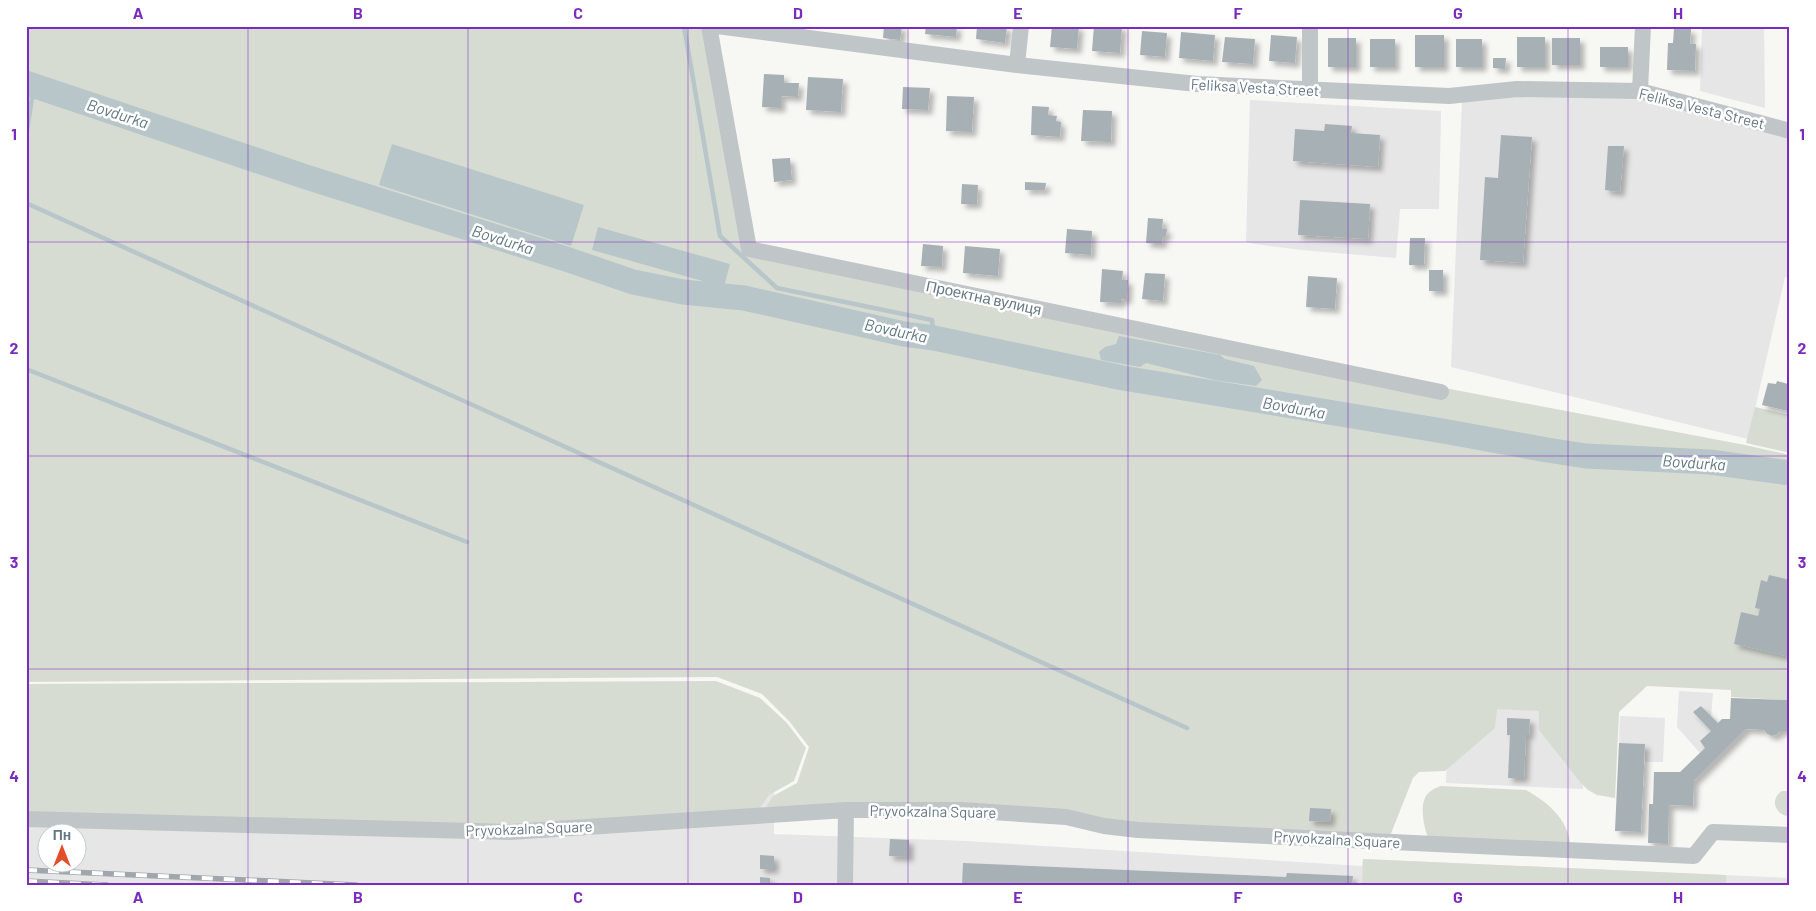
<svg xmlns="http://www.w3.org/2000/svg" width="1816" height="911" font-family="Barlow,sans-serif">
<style>
.built{fill:#e5e6e5;fill-rule:evenodd}
.green{fill:#d7dcd3}
.water{fill:#b8c5c9}
.lines{fill:none;stroke-linecap:round;stroke-linejoin:round}
.stream{stroke:#b8c5c9;stroke-width:4.5}
.river{stroke:#b8c5c9;stroke-width:25}
.building{fill:#a7b0b5;filter:url(#shadow)}
.minor{stroke:#c0c5c8;stroke-width:16}
.rail-casing{stroke:#9fa7ac;stroke-width:5.5}
.rail{stroke:#fff;stroke-width:4;stroke-dasharray:11;stroke-linecap:butt}
.grid{fill:none;stroke:#7b2cbf;stroke-width:1;stroke-opacity:0.55}
.labels{text-anchor:middle;dominant-baseline:central;stroke-width:5;stroke-linejoin:round;paint-order:stroke}
.street-label{font-size:15px;fill:#667885;stroke:#fff}
.water-label{font-size:16px;font-style:italic;fill:#627981;stroke:#fff}
.neatline{fill:none;stroke:#7b2cbf;stroke-width:2}
.grid-label{font-size:16px;text-anchor:middle;font-weight:bold;fill:#7b2cbf}
</style>
<defs>
<filter id="shadow"><feDropShadow dx="4.5" dy="4.5" stdDeviation="2.5" flood-color="#0004"/></filter>
</defs>
<rect width="100%" height="100%" fill="#f7f7f4"/>
<path class="built" d="M 1702,26 L 1764,26 L 1765,108 L 1700,91 Z
M 1518,96 L 1639,98 L 1790,137 L 1790,278 L 1785,277 L 1748,439 L 1451,367 L 1462,102 Z
M 1250,100 L 1441,111 L 1439,209 L 1400,209 L 1396,258 L 1302,250 L 1255,244 L 1246,242 Z
M 1679,691 L 1713,693 L 1711,716 L 1701,706 L 1694,712 L 1711,731 L 1700,741 L 1705,748 L 1700,753 L 1677,727 Z
M 1449,705 L 1586,712 L 1583,789 L 1446,783 Z
M 1620,716 L 1665,718 L 1663,762 L 1645,762 L 1645,744 L 1619,743 Z
M 775,735 L 774,834 L 966,841 L 1362,866 L 1363,859 L 1790,878 L 1790,885 L 26,885 L 26,766 ZM 48,834 L 78,834 L 78,864 L 48,864 Z"/>
<path class="green" d="M 26,26 L 706,26 L 748,252 L 1444,400 L 1445,388 L 1745,445 L 1790,455 L 1790,679 L 1787,700 L 1731,697 L 1731,690 L 1647,686 L 1619,712 L 1615,798 L 1597,795 L 1588,790 L 1580,782 L 1539,730 L 1539,711 L 1497,709 L 1495,728 L 1445,771 L 1419,772 L 1413,778 L 1390,836 L 765,809 L 773,796 L 797,783 L 809,747 L 789,721 L 762,694 L 717,677 L 26,682 Z
M 1755,407 L 1790,415 L 1790,453 L 1746,443 Z
M 716,681 L 760,698 L 787,723 L 806,748 L 794,781 L 769,795 L 759,809 L 510,826 L 26,815 L 26,684 Z
M 1441,786 L 1526,790 C 1546,801 1568,819 1570,843 L 1430,841 C 1424,832 1420,807 1425,798 C 1428,791 1435,788 1441,786 Z
M 1782,791 L 1790,791 L 1790,816 C 1775,816 1769,799 1782,791 Z
M 1363,859 L 1726,875 L 1726,885 L 1362,885 Z"/>
<path class="water" d="M 392,144 L 584,205 L 571,246 L 379,185 Z
M 598,227 L 730,264 L 724,287 L 592,250 Z
M 1119,336 L 1220,355 L 1225,359 L 1254,366 L 1262,380 L 1256,386 L 1214,380 L 1146,363 L 1140,367 L 1101,360 L 1099,352 L 1105,347 L 1116,344 Z"/>
<g class="lines">
<path class="stream" d="M 684,26 L 720,236 L 777,288 L 932,320 L 934,338
M 26,137 L 34,85
M 26,203 L 1187,728
M 26,369 L 467,542"/>
<path class="river" d="M 26,83 L 306,177 L 563,258 L 633,282 L 683,292 L 744,298 L 904,334 L 934,338 L 1123,378 L 1443,431 L 1547,450 L 1586,456 L 1710,462 L 1790,473"/>
</g>
<path class="building" d="M 884,26 L 902,26 L 900,40 L 883,38 Z
M 926,26 L 957,26 L 956,37 L 925,34 Z
M 977,26 L 1007,26 L 1005,43 L 976,39 Z
M 1052,26 L 1079,26 L 1077,49 L 1050,47 Z
M 1094,26 L 1122,26 L 1120,53 L 1092,51 Z
M 1674,28 L 1691,29 L 1690,44 L 1696,44 L 1695,71 L 1667,70 L 1668,43 L 1673,43 Z
M 1142,31 L 1167,33 L 1165,57 L 1140,55 Z
M 1181,32 L 1215,35 L 1213,61 L 1179,58 Z
M 1271,35 L 1297,37 L 1295,63 L 1269,61 Z
M 1415,35 L 1444,35 L 1444,67 L 1415,67 Z
M 1225,37 L 1255,39 L 1253,64 L 1222,62 Z
M 1517,37 L 1545,37 L 1545,67 L 1517,67 Z
M 1328,38 L 1356,38 L 1356,67 L 1328,67 Z
M 1552,38 L 1580,38 L 1580,65 L 1552,65 Z
M 1370,39 L 1395,39 L 1395,67 L 1370,67 Z
M 1456,39 L 1482,39 L 1482,67 L 1456,67 Z
M 1600,47 L 1628,47 L 1628,67 L 1600,67 Z
M 1493,58 L 1506,58 L 1505,69 L 1493,68 Z
M 764,74 L 784,75 L 784,83 L 799,83 L 798,97 L 781,96 L 781,108 L 762,107 Z
M 808,77 L 843,79 L 841,112 L 806,110 Z
M 903,87 L 930,88 L 928,110 L 902,109 Z
M 947,96 L 974,97 L 972,132 L 946,131 Z
M 1032,106 L 1049,107 L 1048,115 L 1057,116 L 1056,121 L 1061,122 L 1060,137 L 1031,135 Z
M 1083,110 L 1112,111 L 1111,142 L 1081,141 Z
M 1325,124 L 1352,126 L 1351,133 L 1380,135 L 1378,167 L 1293,161 L 1295,129 L 1324,131 Z
M 1501,135 L 1532,137 L 1523,263 L 1480,260 L 1485,177 L 1498,178 Z
M 1608,146 L 1624,146 L 1620,192 L 1605,190 Z
M 790,158 L 792,180 L 774,182 L 772,159 Z
M 1025,182 L 1046,183 L 1045,190 L 1025,190 Z
M 962,184 L 978,185 L 977,204 L 961,204 Z
M 1300,200 L 1370,204 L 1368,239 L 1298,235 Z
M 1148,218 L 1163,219 L 1162,229 L 1167,229 L 1166,236 L 1163,236 L 1162,244 L 1146,243 Z
M 1067,229 L 1092,231 L 1091,255 L 1065,253 Z
M 1410,238 L 1425,238 L 1424,265 L 1409,265 Z
M 923,244 L 943,246 L 942,267 L 921,266 Z
M 965,246 L 1000,249 L 998,276 L 963,273 Z
M 1102,269 L 1123,271 L 1122,280 L 1128,280 L 1127,300 L 1121,299 L 1121,303 L 1100,302 Z
M 1429,270 L 1443,270 L 1443,291 L 1429,291 Z
M 1145,273 L 1165,274 L 1163,301 L 1142,299 Z
M 1308,276 L 1337,278 L 1335,309 L 1306,307 Z
M 1777,381 L 1788,384 L 1787,387 L 1790,388 L 1788,411 L 1762,405 L 1768,383 L 1776,384 Z
M 1769,575 L 1790,580 L 1790,657 L 1734,644 L 1741,612 L 1758,616 L 1760,609 L 1755,608 L 1761,580 L 1767,582 Z
M 1788,677 L 1790,677 L 1790,731 L 1779,731 L 1778,734 L 1772,736 L 1766,733 L 1764,730 L 1746,729 L 1694,781 L 1693,806 L 1669,805 L 1668,844 L 1648,843 L 1649,804 L 1653,804 L 1654,772 L 1680,772 L 1705,748 L 1700,741 L 1711,731 L 1693,712 L 1701,706 L 1718,723 L 1722,719 L 1730,719 L 1731,698 L 1787,700 Z
M 1507,718 L 1530,719 L 1529,735 L 1526,735 L 1524,778 L 1508,778 L 1510,735 L 1507,735 Z
M 1619,743 L 1645,744 L 1641,832 L 1615,831 Z
M 1310,808 L 1331,809 L 1330,822 L 1309,821 Z
M 890,839 L 909,840 L 909,857 L 889,856 Z
M 760,855 L 774,856 L 774,869 L 760,869 Z
M 963,863 L 1286,877 L 1287,873 L 1353,876 L 1352,885 L 962,885 Z
M 760,877 L 770,878 L 770,885 L 760,885 Z"/>
<g class="lines">
<path class="minor" d="M 709,26 L 749,249 L 1441,392
M 717,26 L 1017,65 L 1197,84 L 1449,96 L 1517,89 L 1640,91 L 1790,131
M 1310,26 L 1310,90
M 1017,65 L 1021,26
M 1640,91 L 1643,26
M 26,819 L 510,832 L 846,810 L 962,810 L 1066,817 L 1104,826 L 1138,830 L 1694,856 L 1713,832 L 1790,835
M 845,885 L 846,810"/>
<defs>
<path id="rail" d="M 26,870 L 356,885
M 26,881 L 107,885"/>
</defs>
<use href="#rail" class="rail-casing"/>
<use href="#rail" class="rail"/>
</g>
<path class="grid" d="M 248,26 L 248,885M 468,26 L 468,885M 688,26 L 688,885M 908,26 L 908,885M 1128,26 L 1128,885M 1348,26 L 1348,885M 1568,26 L 1568,885M 26,242 L 1790,242M 26,456 L 1790,456M 26,669 L 1790,669"/>
<g class="labels">
<g class="street-label">
<text transform="translate(1255 87) rotate(3)">Feliksa Vesta Street</text>
<text transform="translate(1702 108) rotate(14)">Feliksa Vesta Street</text>
<text transform="translate(984 297) rotate(12)">Проектна вулиця</text>
<text transform="translate(933 811) rotate(1)">Pryvokzalna Square</text>
<text transform="translate(529 828) rotate(-2)">Pryvokzalna Square</text>
<text transform="translate(1337 839) rotate(3)">Pryvokzalna Square</text>
</g>
<g class="water-label">
<text transform="translate(118 113) rotate(18)">Bovdurka</text>
<text transform="translate(503 239) rotate(18)">Bovdurka</text>
<text transform="translate(896 330) rotate(12)">Bovdurka</text>
<text transform="translate(1294 407) rotate(10)">Bovdurka</text>
<text transform="translate(1694 462) rotate(4)">Bovdurka</text>
</g>
</g>
<rect width="1816" height="911" fill="none" stroke="#ffffff" stroke-width="55"/>
<g transform="translate(62 848)"><circle r="24" fill="#ffffff" stroke="#c2c9ce"/>
<path d="M0-4L9 19L0 12L-9 19Z" fill="#e25029"/>
<text y="-8" font-size="14" font-weight="bold" text-anchor="middle" fill="#667885">Пн</text>
</g>
<rect x="28" y="28" width="1760" height="856" class="neatline"/>
<g class="grid-label">
<text x="138" y="19">A</text>
<text x="358" y="19">B</text>
<text x="578" y="19">C</text>
<text x="798" y="19">D</text>
<text x="1018" y="19">E</text>
<text x="1238" y="19">F</text>
<text x="1458" y="19">G</text>
<text x="1678" y="19">H</text>
<text x="14" y="140">1</text>
<text x="1802" y="140">1</text>
<text x="14" y="354">2</text>
<text x="1802" y="354">2</text>
<text x="14" y="568">3</text>
<text x="1802" y="568">3</text>
<text x="14" y="782">4</text>
<text x="1802" y="782">4</text>
<text x="138" y="903">A</text>
<text x="358" y="903">B</text>
<text x="578" y="903">C</text>
<text x="798" y="903">D</text>
<text x="1018" y="903">E</text>
<text x="1238" y="903">F</text>
<text x="1458" y="903">G</text>
<text x="1678" y="903">H</text>
</g>
</svg>
